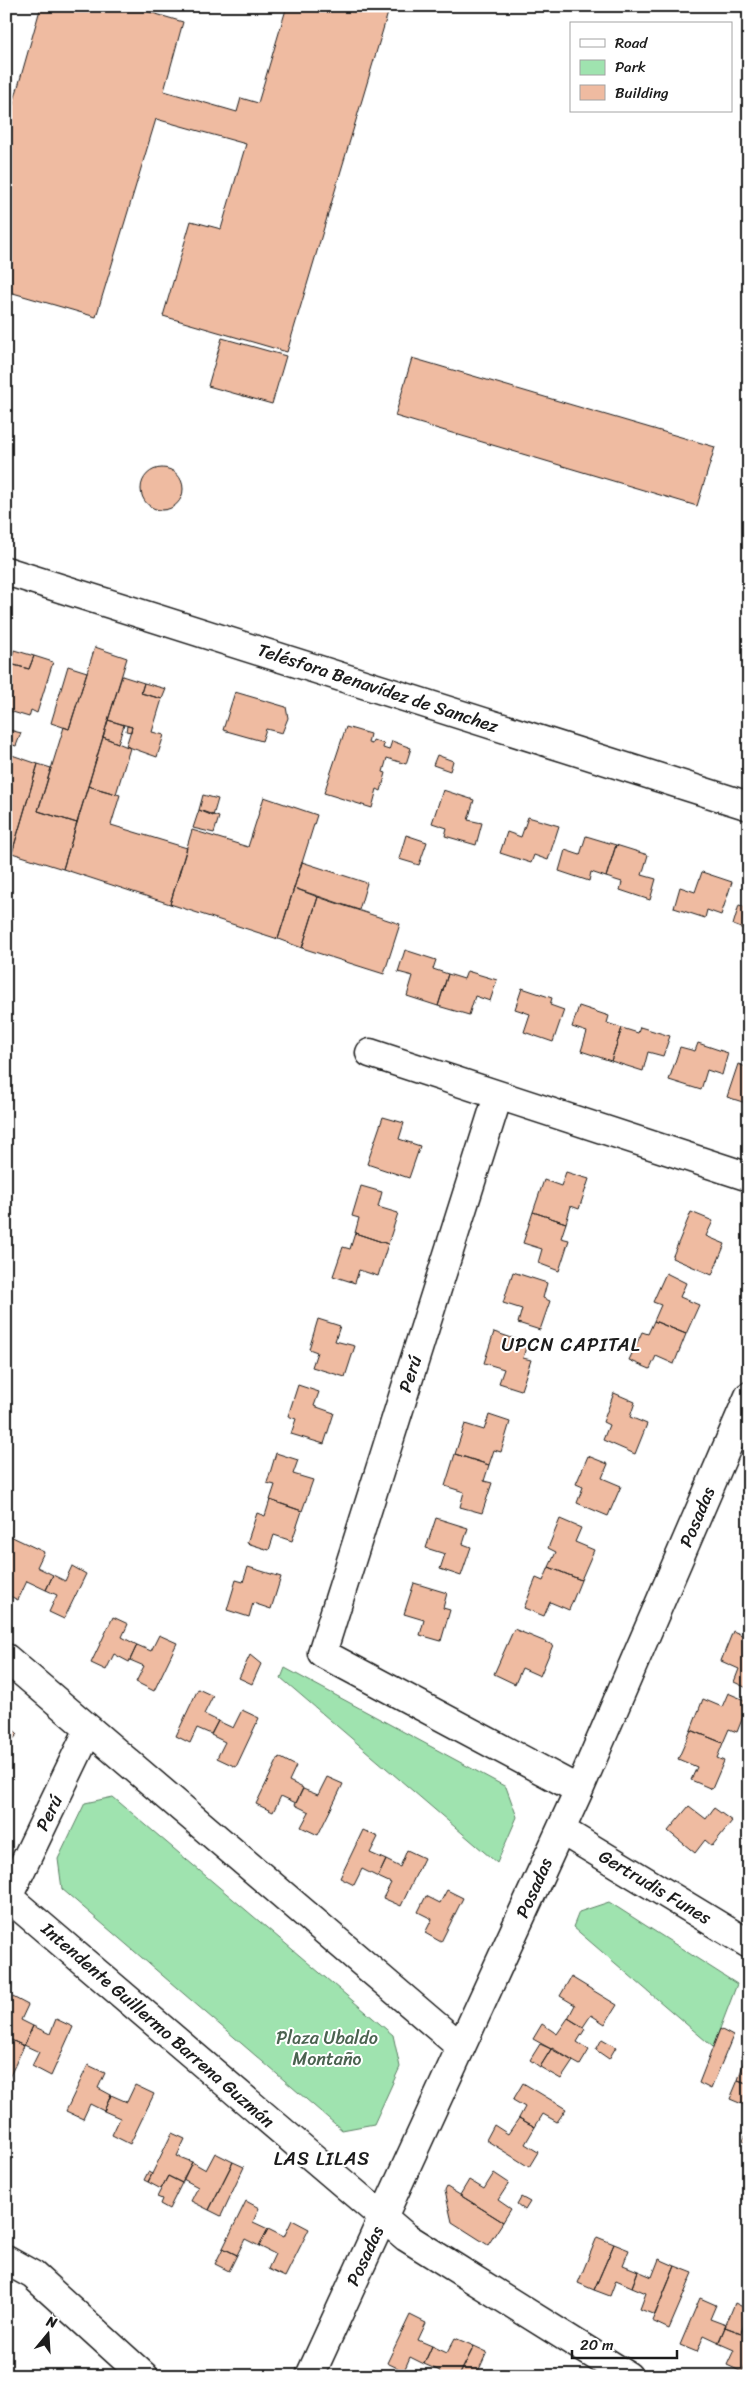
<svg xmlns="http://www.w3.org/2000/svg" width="755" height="2382" font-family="Sriracha,sans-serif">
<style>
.green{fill:#9fe3af;stroke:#5e8066}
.building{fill:#efbba1;stroke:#1c1c1c}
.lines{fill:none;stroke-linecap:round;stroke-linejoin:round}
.minor-casing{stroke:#1c1c1c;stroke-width:31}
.minor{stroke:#fff;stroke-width:28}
.labels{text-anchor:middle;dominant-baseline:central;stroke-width:4;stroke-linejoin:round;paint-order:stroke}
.street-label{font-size:18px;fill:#1c1c1c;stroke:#fff}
.park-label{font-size:18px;fill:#4a624f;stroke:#fff}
.neighbourhood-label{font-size:19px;letter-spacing:1px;fill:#1c1c1c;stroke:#fff}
</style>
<rect width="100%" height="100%" fill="#fff"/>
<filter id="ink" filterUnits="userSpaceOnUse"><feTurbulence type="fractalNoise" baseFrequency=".02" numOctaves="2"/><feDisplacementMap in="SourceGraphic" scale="10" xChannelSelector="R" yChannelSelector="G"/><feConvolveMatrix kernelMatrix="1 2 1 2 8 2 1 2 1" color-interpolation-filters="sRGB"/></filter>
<g filter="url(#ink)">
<path class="green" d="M 285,1668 L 506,1787 L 517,1817 L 497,1863 L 281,1678 Z
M 113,1797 L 393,2035 L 400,2067 L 374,2124 L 342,2130 L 62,1889 L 58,1859 L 85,1803 Z
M 609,1902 L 737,1984 L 713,2047 L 573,1927 L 579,1912 Z"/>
<path class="building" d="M 41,6 L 129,6 L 183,22 L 164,91 L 237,112 L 241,98 L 258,103 L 287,6 L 390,6 L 287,352 L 163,316 L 191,221 L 221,229 L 246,144 L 156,119 L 96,317 L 6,291 L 6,129 Z
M 222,338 L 286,356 L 272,404 L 208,386 Z
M 412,358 L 715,447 L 697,506 L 395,416 Z
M141 489a21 21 0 1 1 42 0a21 21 0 1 1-42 0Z
M 749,507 L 749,524 L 744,522 Z
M 95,647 L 127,658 L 77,823 L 38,811 L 64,727 L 69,729 Z
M 14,650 L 34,656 L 29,669 L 10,664 Z
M 34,656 L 53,662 L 37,713 L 31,710 L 29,717 L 6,710 L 6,675 L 10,664 L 29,669 Z
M 68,666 L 87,672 L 69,729 L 51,723 Z
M 122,676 L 144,683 L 141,693 L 162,699 L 152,732 L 164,735 L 157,757 L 126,746 L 132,727 L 108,720 Z
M 144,683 L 166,689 L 162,699 L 141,693 Z
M 235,692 L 286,707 L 288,718 L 282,733 L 266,729 L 262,741 L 223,730 Z
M 108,720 L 124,725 L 118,743 L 103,737 Z
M 127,726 L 132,727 L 131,732 L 126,731 Z
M 346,727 L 370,734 L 368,743 L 372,744 L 373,740 L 384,744 L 383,748 L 389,750 L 392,741 L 411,748 L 406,764 L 387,758 L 383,772 L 386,773 L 381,791 L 377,789 L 372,808 L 324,793 Z
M 6,729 L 21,733 L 16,746 L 6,743 Z
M 103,737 L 130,748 L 116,794 L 88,786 Z
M 6,753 L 38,764 L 12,853 L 6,851 Z
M 437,755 L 453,761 L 450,771 L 433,765 Z
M 38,764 L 51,768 L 38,811 L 77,823 L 63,869 L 12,853 Z
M 88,786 L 120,795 L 111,825 L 187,848 L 170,904 L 63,869 Z
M 443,790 L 474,800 L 468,820 L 482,823 L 476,845 L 445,836 L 447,828 L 432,823 Z
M 203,795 L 218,799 L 213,816 L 199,810 Z
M 264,797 L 317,815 L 278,939 L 170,904 L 192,830 L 248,847 Z
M 199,810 L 219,817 L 214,833 L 193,828 Z
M 528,817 L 559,826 L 548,860 L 534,855 L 531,863 L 500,853 L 507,832 L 521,837 Z
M 406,835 L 427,842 L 419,865 L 399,859 Z
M 586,836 L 616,845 L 606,877 L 591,872 L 589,881 L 559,871 L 565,850 L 580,855 Z
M 616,845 L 648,855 L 642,875 L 656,879 L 650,900 L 620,890 L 622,882 L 606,877 Z
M 302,862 L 367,883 L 359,910 L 294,888 Z
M 702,872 L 732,882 L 721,915 L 707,910 L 705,918 L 674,908 L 680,887 L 695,892 Z
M 294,888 L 318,897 L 302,948 L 278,939 Z
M 318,897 L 400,924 L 384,974 L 302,948 Z
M 739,905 L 749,908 L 749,931 L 733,925 Z
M 405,950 L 436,960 L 433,969 L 448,974 L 438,1006 L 407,996 L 413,976 L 398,972 Z
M 467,971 L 497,980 L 490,1001 L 475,996 L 469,1015 L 438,1006 L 448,974 L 464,979 Z
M 522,988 L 552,998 L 550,1005 L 564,1010 L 553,1042 L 524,1032 L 530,1014 L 515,1009 Z
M 579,1006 L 609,1016 L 607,1023 L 622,1028 L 611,1061 L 581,1051 L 587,1032 L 572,1027 Z
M 640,1027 L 670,1036 L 663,1056 L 648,1052 L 643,1071 L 611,1061 L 622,1028 L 638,1033 Z
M 698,1043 L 728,1053 L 722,1075 L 707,1070 L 701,1090 L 669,1080 L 680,1047 L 695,1051 Z
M 738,1064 L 749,1068 L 749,1104 L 727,1097 Z
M 383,1117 L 404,1123 L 399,1139 L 420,1146 L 409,1178 L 367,1164 Z
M 566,1172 L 589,1179 L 579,1209 L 571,1206 L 566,1223 L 533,1212 L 544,1180 L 561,1186 Z
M 361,1186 L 382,1192 L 378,1207 L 398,1213 L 388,1244 L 355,1233 L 359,1218 L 352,1216 Z
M 533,1212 L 566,1223 L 561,1238 L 569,1240 L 559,1271 L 538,1263 L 542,1249 L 523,1243 Z
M 691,1212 L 713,1221 L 706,1236 L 725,1244 L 712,1275 L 672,1258 Z
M 355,1233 L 388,1244 L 378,1276 L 359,1270 L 355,1283 L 333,1276 L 343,1247 L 350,1249 Z
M 513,1272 L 547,1283 L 543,1298 L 550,1301 L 540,1330 L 518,1323 L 522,1309 L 503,1303 Z
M 666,1273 L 686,1283 L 680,1297 L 699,1305 L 686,1334 L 654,1321 L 661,1305 L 653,1302 Z
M 318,1319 L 340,1326 L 335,1341 L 355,1346 L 345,1377 L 312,1367 L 317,1352 L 309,1349 Z
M 654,1321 L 686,1334 L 674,1364 L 656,1356 L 650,1369 L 629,1360 L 642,1332 L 648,1334 Z
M 494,1332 L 527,1343 L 523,1358 L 531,1360 L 521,1390 L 499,1383 L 504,1369 L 484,1363 Z
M 298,1385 L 319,1392 L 314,1406 L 334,1413 L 324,1444 L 291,1434 L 296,1419 L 288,1416 Z
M 614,1393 L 635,1402 L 630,1417 L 647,1424 L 635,1454 L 603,1440 L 609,1425 L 603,1422 Z
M 489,1415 L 510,1422 L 501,1452 L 494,1450 L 489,1465 L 455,1454 L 465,1424 L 484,1430 Z
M 276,1453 L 298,1460 L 293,1474 L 313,1480 L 302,1511 L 270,1500 L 275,1485 L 267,1483 Z
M 455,1454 L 489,1465 L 484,1481 L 492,1483 L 482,1513 L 460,1507 L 464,1492 L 445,1486 Z
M 588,1456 L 608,1464 L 602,1478 L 621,1486 L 608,1516 L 577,1503 L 583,1487 L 576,1484 Z
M 270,1500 L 302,1511 L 292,1541 L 274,1535 L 269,1550 L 247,1543 L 257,1513 L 265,1516 Z
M 436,1518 L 468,1528 L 463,1544 L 471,1547 L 461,1576 L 440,1569 L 445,1554 L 426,1548 Z
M 560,1519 L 581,1528 L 575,1542 L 594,1550 L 581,1580 L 549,1567 L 556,1552 L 548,1548 Z
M 6,1534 L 44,1552 L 37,1567 L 53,1575 L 46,1590 L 27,1581 L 18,1600 L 6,1594 Z
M 72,1566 L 86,1574 L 64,1619 L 49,1612 L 57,1595 L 46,1590 L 53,1575 L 65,1581 Z
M 248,1567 L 281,1577 L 271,1609 L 253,1603 L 249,1617 L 227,1610 L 236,1580 L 243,1582 Z
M 549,1567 L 581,1580 L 569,1610 L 550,1602 L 544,1616 L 524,1608 L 536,1578 L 543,1581 Z
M 414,1583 L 447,1593 L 443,1608 L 450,1610 L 441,1641 L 420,1635 L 424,1620 L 404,1614 Z
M 749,1596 L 749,1614 L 742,1612 Z
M 113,1617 L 128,1624 L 122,1637 L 137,1645 L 129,1662 L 114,1654 L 106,1670 L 91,1663 Z
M 514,1629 L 553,1645 L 540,1676 L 522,1668 L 515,1684 L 494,1674 Z
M 733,1631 L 749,1638 L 749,1689 L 734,1682 L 739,1669 L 721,1661 Z
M 159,1635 L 177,1643 L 154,1691 L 136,1682 L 144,1666 L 130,1660 L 137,1645 L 151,1651 Z
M 250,1655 L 261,1664 L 252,1684 L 239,1678 Z
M 198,1689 L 213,1696 L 204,1714 L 218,1721 L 211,1734 L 197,1728 L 190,1743 L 176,1736 Z
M 728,1693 L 749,1702 L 737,1732 L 729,1729 L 723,1743 L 691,1730 L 703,1699 L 722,1707 Z
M 242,1710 L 259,1718 L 236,1767 L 217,1758 L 225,1742 L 211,1735 L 218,1721 L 233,1728 Z
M 6,1723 L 18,1734 L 6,1747 Z
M 691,1730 L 723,1743 L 717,1758 L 724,1761 L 712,1789 L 691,1780 L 697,1767 L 678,1759 Z
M 279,1757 L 296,1766 L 289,1781 L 303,1788 L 296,1803 L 281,1796 L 273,1812 L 256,1804 Z
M 327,1777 L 343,1784 L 318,1835 L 301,1827 L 309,1812 L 295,1805 L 303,1789 L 318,1795 Z
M 689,1806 L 706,1819 L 714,1808 L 732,1821 L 712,1846 L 705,1840 L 695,1853 L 668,1831 Z
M 363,1830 L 378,1837 L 370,1853 L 386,1860 L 378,1877 L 362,1869 L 354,1885 L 340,1878 Z
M 407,1850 L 424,1858 L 401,1906 L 383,1898 L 391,1883 L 378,1877 L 386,1860 L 400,1867 Z
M 447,1890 L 463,1898 L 441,1942 L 425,1933 L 432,1919 L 418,1912 L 426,1896 L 440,1903 Z
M 571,1977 L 617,2005 L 605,2024 L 591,2015 L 583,2027 L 568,2018 L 575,2005 L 560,1996 Z
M 9,1995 L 28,2005 L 21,2020 L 33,2026 L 24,2046 L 9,2039 L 6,2045 L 6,2001 Z
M 568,2018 L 585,2029 L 577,2042 L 589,2050 L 580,2065 L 533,2039 L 542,2024 L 557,2034 Z
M 56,2019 L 73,2027 L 51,2076 L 32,2066 L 39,2052 L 24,2045 L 33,2026 L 50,2034 Z
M 720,2029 L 733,2036 L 711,2089 L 699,2083 Z
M 9,2039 L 24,2046 L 7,2082 L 6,2045 Z
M 602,2039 L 616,2047 L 609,2059 L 596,2050 Z
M 749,2040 L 749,2084 L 738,2080 L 745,2059 L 741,2057 Z
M 540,2044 L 551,2049 L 540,2067 L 530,2060 Z
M 552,2048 L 573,2061 L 561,2079 L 540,2067 Z
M 88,2065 L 105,2073 L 98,2088 L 111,2095 L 104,2111 L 90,2104 L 83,2119 L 66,2111 Z
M 738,2080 L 749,2084 L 749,2107 L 730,2099 Z
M 523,2083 L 566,2109 L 557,2122 L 543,2114 L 535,2127 L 519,2118 L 525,2107 L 513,2100 Z
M 135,2085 L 154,2094 L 130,2144 L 112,2135 L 120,2118 L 104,2111 L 111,2095 L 127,2102 Z
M 519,2118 L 535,2127 L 525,2144 L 538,2152 L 529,2167 L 486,2140 L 494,2125 L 508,2134 Z
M 749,2127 L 749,2144 L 743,2141 Z
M 172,2133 L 185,2139 L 177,2156 L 192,2162 L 182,2183 L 168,2176 L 161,2189 L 148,2182 Z
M 215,2153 L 233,2162 L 209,2210 L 191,2201 L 198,2187 L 183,2179 L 192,2162 L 206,2170 Z
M 233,2162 L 244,2167 L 221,2216 L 209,2210 Z
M 148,2172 L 152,2174 L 148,2182 L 144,2180 Z
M 494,2173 L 509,2183 L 498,2200 L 511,2209 L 503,2222 L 460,2195 L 469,2180 L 484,2189 Z
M 168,2176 L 182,2183 L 169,2209 L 160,2204 L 162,2199 L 157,2197 Z
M 447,2187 L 503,2222 L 488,2245 L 452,2222 L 445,2191 Z
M 521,2197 L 530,2202 L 525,2210 L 517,2204 Z
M 246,2201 L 259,2208 L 253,2222 L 268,2229 L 259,2246 L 245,2239 L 237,2255 L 223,2248 Z
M 292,2220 L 309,2229 L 285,2277 L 268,2269 L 275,2254 L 259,2246 L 268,2229 L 284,2237 Z
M 597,2237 L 614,2244 L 594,2290 L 578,2283 Z
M 614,2244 L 629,2250 L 623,2265 L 638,2271 L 632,2287 L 616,2280 L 610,2296 L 594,2290 Z
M 223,2248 L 237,2255 L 229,2271 L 215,2264 Z
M 659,2259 L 675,2266 L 655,2315 L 640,2309 L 646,2293 L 632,2287 L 638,2271 L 652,2277 Z
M 675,2266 L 693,2273 L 669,2329 L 652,2321 Z
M 700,2298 L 716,2305 L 710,2319 L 726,2325 L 719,2342 L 704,2335 L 697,2352 L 680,2345 Z
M 735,2303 L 749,2310 L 741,2333 L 725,2327 Z
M 410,2315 L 426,2323 L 418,2340 L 432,2346 L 424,2364 L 410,2357 L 404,2371 L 387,2363 Z
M 748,2317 L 749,2358 L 742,2372 L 727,2365 L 734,2350 L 718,2343 L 725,2327 L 741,2333 Z
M 455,2338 L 474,2346 L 459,2376 L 438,2376 L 440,2371 L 424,2364 L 432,2346 L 447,2353 Z
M 474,2346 L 487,2352 L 476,2376 L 459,2376 Z"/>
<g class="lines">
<defs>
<path id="minor" d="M 6,571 L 749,806
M 370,1053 L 749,1177
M 498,1096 L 322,1653 L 579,1790
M 6,1658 L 461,2047
M 89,1729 L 8,1897 L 406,2237 L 628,2376
M 561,1830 L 749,1944
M 6,2260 L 33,2275 L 144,2376
M 310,2376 L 579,1790 L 749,1396"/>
</defs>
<use href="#minor" class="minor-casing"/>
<use href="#minor" class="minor"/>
</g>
</g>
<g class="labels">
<g class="street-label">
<text transform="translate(378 688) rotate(18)">Telésfora Benavídez de Sanchez</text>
<text transform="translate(410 1374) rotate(-72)">Perú</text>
<text transform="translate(697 1517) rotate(-67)">Posadas</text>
<text transform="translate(49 1813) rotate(-64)">Perú</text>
<text transform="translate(655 1887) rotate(31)">Gertrudis Funes</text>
<text transform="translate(534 1888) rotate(-66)">Posadas</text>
<text transform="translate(158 2025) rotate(41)">Intendente Guillermo Barrena Guzmán</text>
<text transform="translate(365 2256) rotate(-65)">Posadas</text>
</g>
<g class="park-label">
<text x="327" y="2038">Plaza Ubaldo<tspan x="327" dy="21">Montaño</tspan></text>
</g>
<g class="neighbourhood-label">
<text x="571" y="1344">UPCN CAPITAL</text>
<text x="322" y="2158">LAS LILAS</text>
</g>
</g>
<rect width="755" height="2382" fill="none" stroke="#fff" stroke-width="25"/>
<rect x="12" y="12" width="730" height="2357" fill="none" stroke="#1c1c1c" stroke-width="2" filter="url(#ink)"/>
<rect x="570" y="22" width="162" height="90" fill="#ffffff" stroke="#a4a4a4"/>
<rect x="580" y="39" width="25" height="8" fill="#ffffff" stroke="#a4a4a4"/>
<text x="615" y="48" font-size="15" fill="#1c1c1c">Road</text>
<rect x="580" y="60" width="25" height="15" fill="#9fe3af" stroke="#a4a4a4"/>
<text x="615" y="72" font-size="15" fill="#1c1c1c">Park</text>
<rect x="580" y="85" width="25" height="15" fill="#efbba1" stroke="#a4a4a4"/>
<text x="615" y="98" font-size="15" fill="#1c1c1c">Building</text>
<g transform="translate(48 2334) rotate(18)" stroke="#ffffff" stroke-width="4" paint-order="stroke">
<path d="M0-4L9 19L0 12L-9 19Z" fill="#1c1c1c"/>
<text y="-8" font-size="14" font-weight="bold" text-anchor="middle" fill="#1c1c1c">N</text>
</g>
<path d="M572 2350v8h105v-8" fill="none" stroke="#1c1c1c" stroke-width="2.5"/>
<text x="580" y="2350" font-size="15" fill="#1c1c1c" stroke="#ffffff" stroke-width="4" paint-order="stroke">20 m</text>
</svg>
